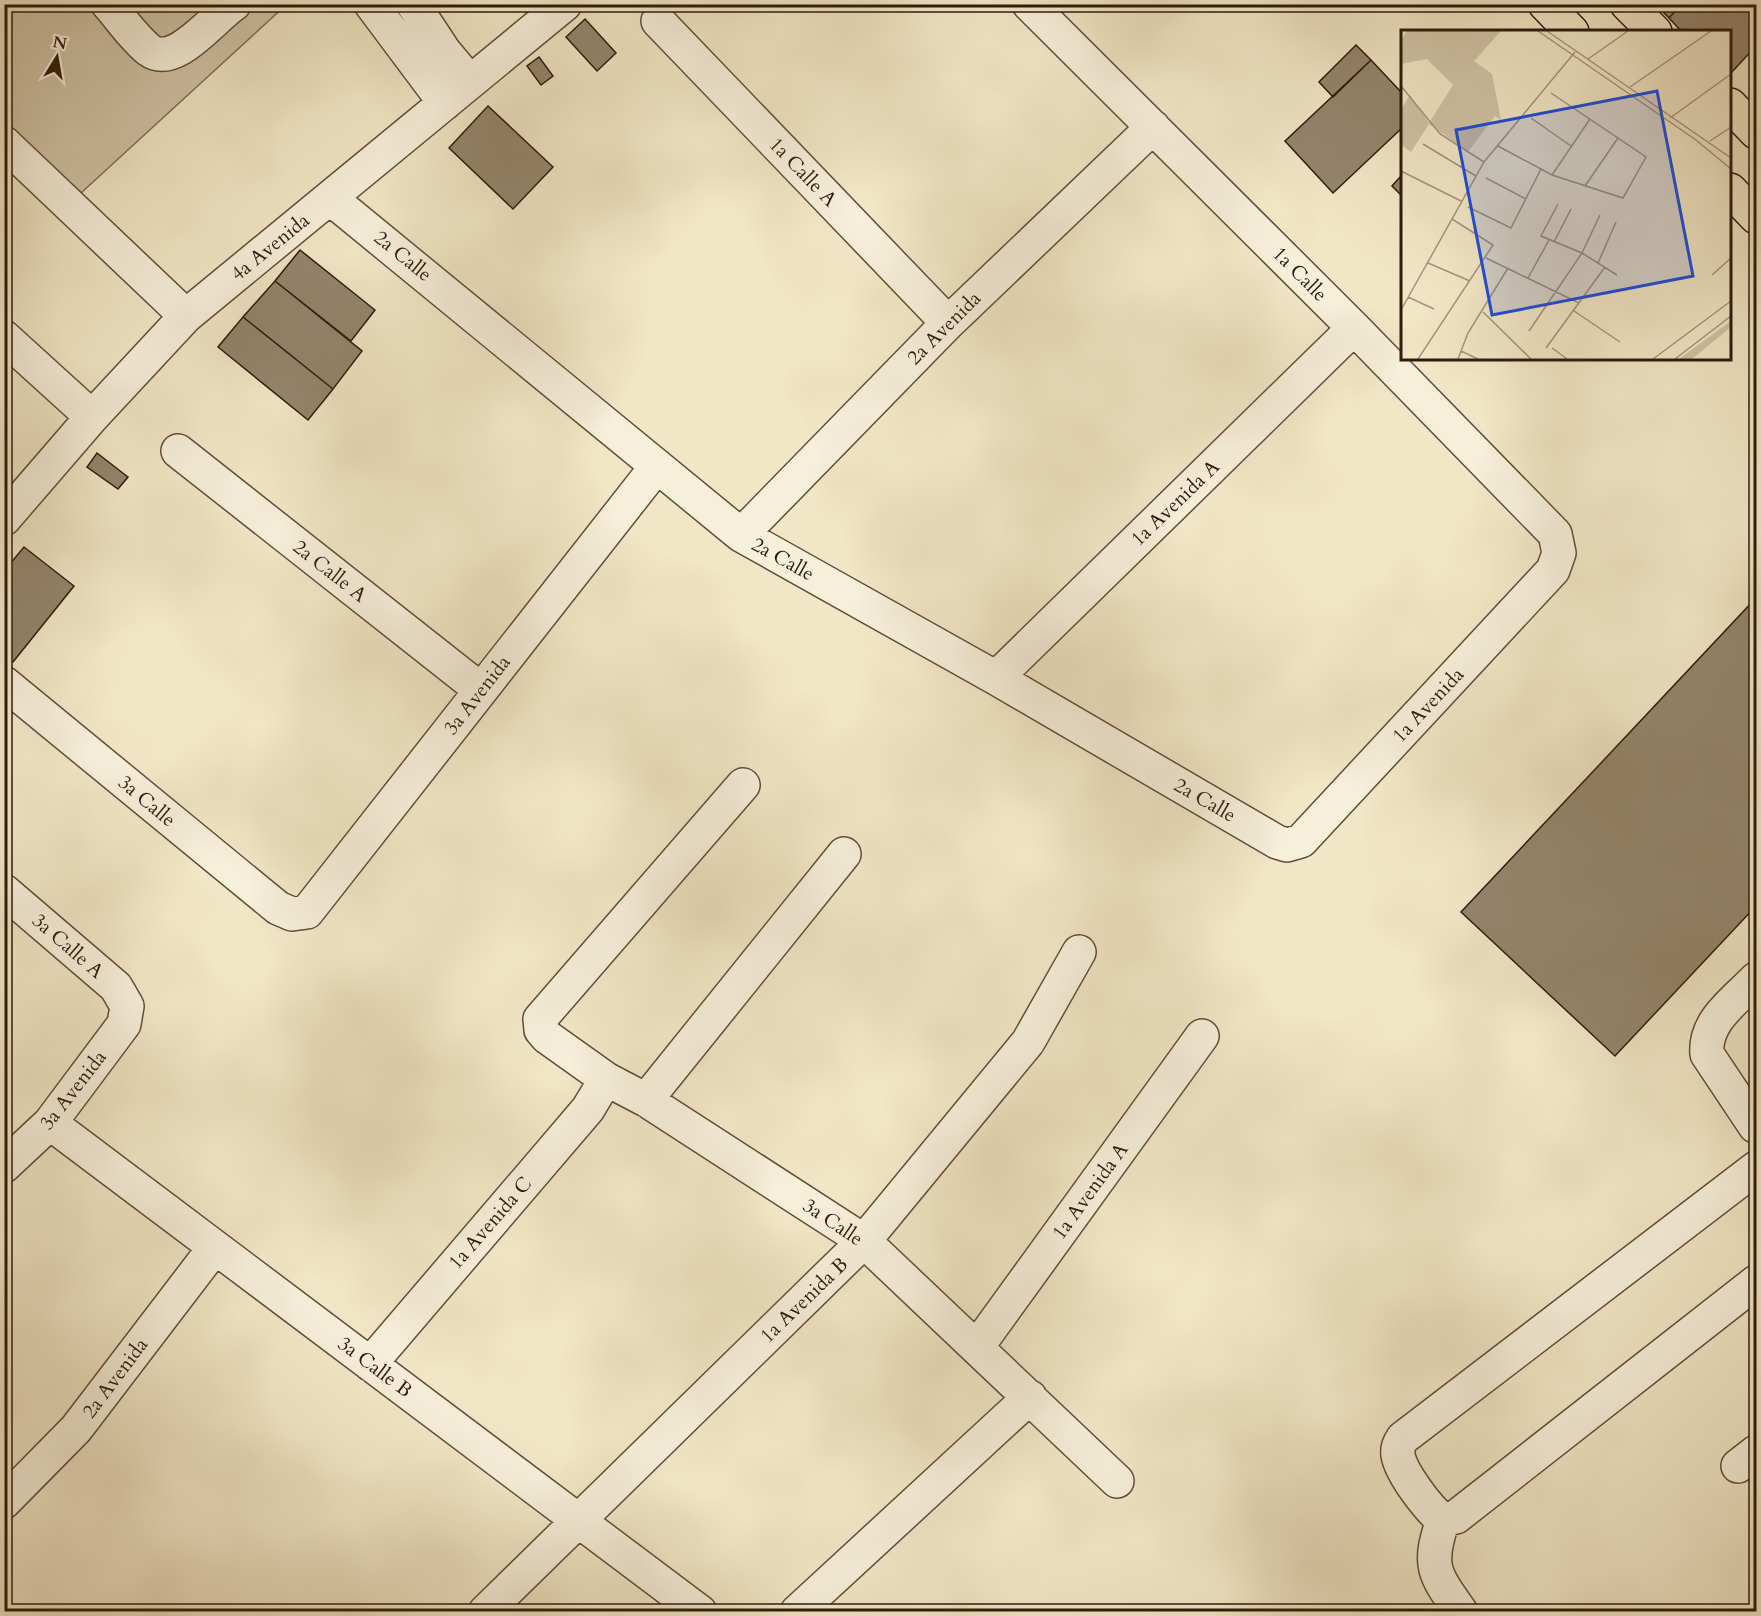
<svg xmlns="http://www.w3.org/2000/svg" width="1761" height="1616" font-family="Cardo,serif">
<style>
.green{fill:#d0c3a6;stroke:#806f59;stroke-width:1.5}
.building{fill:#94856d;stroke:#2f1b0c;stroke-width:1.5}
.lines{fill:none;stroke-linecap:round;stroke-linejoin:round}
.minor-casing{stroke:#604e3a;stroke-width:36}
.major-casing{stroke:#2f1b0c;stroke-width:36}
.minor{stroke:#f6efda;stroke-width:33}
.major{stroke:#f1e6c6;stroke-width:33}
.labels{text-anchor:middle;dominant-baseline:central;stroke-width:5;stroke-linejoin:round;paint-order:stroke}
.street-label{font-size:20px;fill:#2f1b0c;stroke:#f6efda}
.inset-road{fill:none;stroke:#a3957c;stroke-width:1.5}
.view{fill:#1d4ed8;fill-opacity:0.15;stroke:#1d4ed8;stroke-width:3}
.inset-edge{fill:none;stroke:#2f1b0c;stroke-width:3}
</style>
<rect width="100%" height="100%" fill="#f1e6c6"/>
<filter id="stains"><feTurbulence type="fractalNoise" baseFrequency=".00333" numOctaves="4"/><feColorMatrix values="0 0 0 0 .2 0 0 0 0 .09 0 0 0 0 .02 0 0 0 .5 -.17"/></filter>
<radialGradient id="worn" r=".72"><stop offset=".6" stop-color="#630" stop-opacity="0"/><stop offset="1" stop-color="#630" stop-opacity=".3"/></radialGradient>
<path class="green" d="M 5,5 L 286,5 L 69,204 L 5,135 Z"/>
<path class="building" d="M 1655,4 L 1682,4 L 1669,18 Z
M 1682,4 L 1756,4 L 1756,46 L 1730,74 L 1730,32 L 1682,32 L 1669,18 Z
M 585,19 L 616,53 L 597,71 L 566,37 Z
M 1356,45 L 1371,60 L 1333,97 L 1319,82 Z
M 539,57 L 553,76 L 541,85 L 527,66 Z
M 1371,60 L 1402,93 L 1402,128 L 1333,193 L 1285,141 Z
M 488,106 L 553,167 L 513,209 L 449,148 Z
M 1402,175 L 1402,196 L 1392,186 Z
M 300,250 L 375,310 L 351,341 L 275,281 Z
M 275,281 L 362,351 L 333,389 L 243,317 Z
M 243,317 L 333,389 L 308,420 L 218,347 Z
M 97,453 L 128,477 L 118,489 L 87,467 Z
M 24,547 L 74,586 L 13,662 L 4,656 L 4,571 Z
M 1756,598 L 1756,906 L 1615,1056 L 1461,912 Z"/>
<g class="lines">
<defs>
<path id="minor" d="M 108,4 C 121,19 134,38 149,50 C 175,69 213,18 234,4
M 371,4 L 445,103
M 413,4 L 444,51 L 470,82
M 658,21 L 948,323
M 4,143 L 186,316
M 330,198 L 741,535 L 996,678 L 1277,842 L 1287,845 L 1301,841 L 1553,570 L 1559,553 L 1555,534 L 1354,328 L 1029,4
M 4,337 L 92,417
M 178,451 L 481,690
M 4,519 L 92,417 L 186,316 L 565,4
M 741,535 L 948,323 L 1153,127
M 996,678 L 1354,328
M 4,683 L 278,908 L 292,914 L 307,912 L 657,466
M 743,785 L 540,1019 L 541,1030 L 547,1037 L 606,1079 L 646,1100 L 864,1241 L 1117,1481
M 4,891 L 116,987 L 127,1006 L 124,1024 L 50,1123 L 4,1166
M 1756,979 C 1735,1001 1704,1021 1707,1054 L 1755,1126 L 1756,1125
M 646,1100 L 844,854
M 50,1123 L 700,1612
M 1756,1168 L 1403,1438 C 1399,1444 1397,1448 1398,1455 C 1401,1473 1429,1510 1443,1520 L 1456,1517 L 1756,1282
M 977,1347 L 1202,1036
M 370,1364 L 588,1109 L 606,1079
M 1738,1466 L 1756,1452
M 4,1502 L 76,1429 L 215,1247
M 1443,1520 C 1427,1566 1434,1574 1461,1612
M 485,1612 L 864,1241 L 1028,1042 L 1079,952
M 797,1612 L 1030,1397"/>
<path id="major" d="M 1545,4 L 1572,32
M 1627,4 L 1655,32
M 1730,105 L 1756,132
M 1730,190 L 1756,217"/>
</defs>
<use href="#minor" class="minor-casing"/>
<use href="#major" class="major-casing"/>
<use href="#minor" class="minor"/>
<use href="#major" class="major"/>
</g>
<g class="labels">
<g class="street-label">
<text transform="translate(803 172) rotate(46)">1a Calle A</text>
<text transform="translate(270 247) rotate(-39)">4a Avenida</text>
<text transform="translate(403 256) rotate(39)">2a Calle</text>
<text transform="translate(1300 274) rotate(45)">1a Calle</text>
<text transform="translate(944 328) rotate(-45)">2a Avenida</text>
<text transform="translate(1175 503) rotate(-44)">1a Avenida A</text>
<text transform="translate(783 559) rotate(29)">2a Calle</text>
<text transform="translate(330 571) rotate(38)">2a Calle A</text>
<text transform="translate(477 695) rotate(-52)">3a Avenida</text>
<text transform="translate(1428 705) rotate(-47)">1a Avenida</text>
<text transform="translate(1205 800) rotate(30)">2a Calle</text>
<text transform="translate(147 801) rotate(40)">3a Calle</text>
<text transform="translate(68 946) rotate(41)">3a Calle A</text>
<text transform="translate(73 1090) rotate(-52)">3a Avenida</text>
<text transform="translate(1090 1191) rotate(-54)">1a Avenida A</text>
<text transform="translate(833 1222) rotate(34)">3a Calle</text>
<text transform="translate(490 1223) rotate(-49)">1a Avenida C</text>
<text transform="translate(804 1300) rotate(-44)">1a Avenida B</text>
<text transform="translate(375 1367) rotate(37)">3a Calle B</text>
<text transform="translate(115 1378) rotate(-53)">2a Avenida</text>
</g>
</g>
<g transform="translate(1401 30)">
<rect width="330" height="330" fill="#f1e6c6"/>
<path d="M 6,1 L 100,1 L 73,31 L 91,44 L 100,90 L 94,86 L 67,122 L 28,94 L 10,122 L 0,115 L 0,79 L 9,65 L 28,93 L 52,55 L 26,29 L 0,34 L 0,10 ZM 330,291 L 330,297 L 291,329 L 278,329 Z" fill="#d0c3a6"/>
<path class="inset-road" d="M 137,1 L 295,110 L 330,139M 146,1 L 330,128M 187,29 L 227,1M 0,56 L 39,104 L 83,132M 229,57 L 310,1M 130,88 L 170,116M 269,88 L 330,44M 309,111 L 330,97M 22,114 L 75,146M 97,116 L 151,145 L 222,168 L 245,127 L 150,63M 0,141 L 60,171M 151,145 L 189,89M 85,148 L 125,169M 184,156 L 217,108M 157,174 L 140,206 L 181,223 L 216,245M 67,177 L 110,198 L 140,139M 153,212 L 170,179M 85,228 L 178,273M 27,233 L 69,251M 197,233 L 215,192M 311,245 L 330,228M 127,248 L 148,210M 7,267 L 33,279M 0,280 L 83,132 L 174,22M 173,281 L 219,312M 82,282 L 130,329M 128,301 L 181,223 L 199,185M 145,318 L 204,237M 151,318 L 166,329M 60,321 L 77,329M 17,329 L 92,215 L 51,189M 57,329 L 67,303 L 107,238M 252,329 L 330,271M 274,329 L 330,286"/>
<path class="view" d="M 256,61 L 292,246 L 91,285 L 55,100 Z"/>
<rect width="330" height="330" class="inset-edge"/>
</g>
<rect width="1761" height="1616" fill="none" stroke="#f1e6c6" stroke-width="24"/>
<rect x="6" y="6" width="1749" height="1604" fill="none" stroke="#2f1b0c" stroke-width="3"/>
<rect x="12" y="12" width="1737" height="1592" fill="none" stroke="#2f1b0c" stroke-width="1.5"/>
<g transform="translate(57 57) rotate(11)" stroke="#f6efda" stroke-width="4.5" paint-order="stroke">
<path d="M0-4.5L10 22L0 15L-10 22Z" fill="#2f1b0c"/>
<text y="-9" font-size="16" font-weight="bold" text-anchor="middle" fill="#2f1b0c">N</text>
</g>
<rect width="100%" height="100%" filter="url(#stains)"/>
<rect width="100%" height="100%" fill="url(#worn)"/>
</svg>
